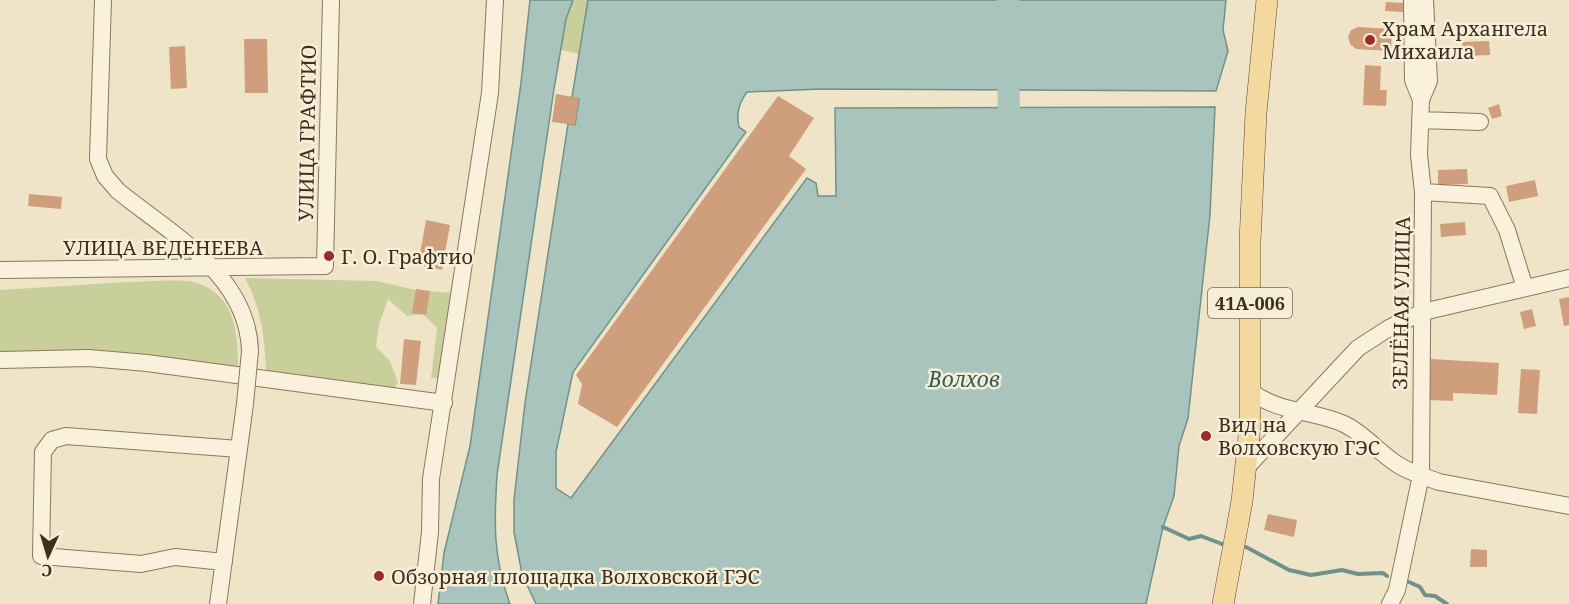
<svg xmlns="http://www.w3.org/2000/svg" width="1569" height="604" font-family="'Noto Serif',serif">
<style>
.green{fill:#c9cf9b}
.water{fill:#a9c4bc;stroke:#6f938a;stroke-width:1.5}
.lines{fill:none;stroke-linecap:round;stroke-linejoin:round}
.stream{stroke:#6f938a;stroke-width:4}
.river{stroke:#a9c4bc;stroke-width:22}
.building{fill:#cf9f7d}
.minor-casing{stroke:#8d765c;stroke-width:18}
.major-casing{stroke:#5b4430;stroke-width:22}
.minor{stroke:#faf1dc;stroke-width:16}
.major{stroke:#f3d9a0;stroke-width:21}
.minor-bridge-casing{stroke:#8d765c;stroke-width:18;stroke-linecap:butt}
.minor-bridge{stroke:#faf1dc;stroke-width:16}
.poi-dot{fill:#9e2a2b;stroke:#f7eed8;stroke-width:2}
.labels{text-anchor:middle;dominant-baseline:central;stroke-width:5;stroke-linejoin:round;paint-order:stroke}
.shield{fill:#f7eed8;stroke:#756857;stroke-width:1.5}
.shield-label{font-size:18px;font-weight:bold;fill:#3d2e20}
.poi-label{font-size:20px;fill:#3d2e20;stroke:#f7eed8;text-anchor:start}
.street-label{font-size:20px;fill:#3d2e20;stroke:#f7eed8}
.water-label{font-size:21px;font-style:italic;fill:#2f5d5a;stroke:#f7eed8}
</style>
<rect width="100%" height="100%" fill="#f0e4c8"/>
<path class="green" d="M 573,0 L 588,0 L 579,54 L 561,50 L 566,19 Z
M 245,278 L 377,281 L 415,290 L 452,293 L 442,379 L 431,378 L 437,328 L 423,314 L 407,316 L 388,299 L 379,325 L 376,347 L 390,361 L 398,382 L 394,390 L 266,375 C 265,339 262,310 245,278 Z
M 127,282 C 146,282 180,278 197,283 C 235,295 238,333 238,367 L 0,357 L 0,290 Z"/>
<path class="water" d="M 530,0 L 573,0 L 566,19 L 554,89 L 497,475 C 494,523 493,558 510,604 L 438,604 L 444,553 L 470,446 L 521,83 Z
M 588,0 L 1226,0 L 1223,30 L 1228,51 L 1216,91 L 820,89 L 747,92 C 739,103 736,113 739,127 L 746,132 L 573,372 L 556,452 L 556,488 L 571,498 L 807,178 L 816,183 L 818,196 L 836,196 L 835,108 L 1215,107 L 1210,215 L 1188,418 L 1179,446 L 1174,496 L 1163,527 L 1146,604 L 536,604 L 522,574 L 514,532 L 514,500 L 525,403 L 568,124 L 575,125 L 579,99 L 572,97 Z"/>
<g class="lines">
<path class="stream" d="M 1163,527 L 1189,539 L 1201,536 L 1222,544
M 1246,547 L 1289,570 L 1311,575 L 1342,570 L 1358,574 L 1383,573 L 1387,576
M 1409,582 L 1420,587 L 1425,595 L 1435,596 L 1447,604"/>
<path class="river" d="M 1008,0 L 1009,136"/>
</g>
<path class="building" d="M 1386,2 L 1404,3 L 1403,12 L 1385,11 Z
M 1358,27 L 1392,29 L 1391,51 L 1356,49 L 1350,44 L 1348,37 L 1351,30 Z
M 244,39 L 267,39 L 268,93 L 245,93 Z
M 1489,41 L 1490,55 L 1462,56 L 1462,42 Z
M 185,46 L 187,88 L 171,89 L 169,47 Z
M 1365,65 L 1381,66 L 1380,90 L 1387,90 L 1386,106 L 1363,105 Z
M 556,94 L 579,98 L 575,125 L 552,122 Z
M 778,96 L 814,118 L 789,156 L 806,169 L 617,427 L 578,404 L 582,384 L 576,375 Z
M 1499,104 L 1502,116 L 1492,119 L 1488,108 Z
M 1467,169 L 1468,184 L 1438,185 L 1438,170 Z
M 1535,180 L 1538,196 L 1509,202 L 1506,186 Z
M 29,194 L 62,197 L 61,209 L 28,206 Z
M 426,220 L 450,225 L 442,270 L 418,265 Z
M 1465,222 L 1466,235 L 1441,237 L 1440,224 Z
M 416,289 L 430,291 L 426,315 L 412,313 Z
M 1569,297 L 1569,325 L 1564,326 L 1559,299 Z
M 1532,309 L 1536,326 L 1524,329 L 1520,312 Z
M 404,339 L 421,341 L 416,385 L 400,384 Z
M 1431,359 L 1499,363 L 1497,395 L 1453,393 L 1453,401 L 1429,400 Z
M 1521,369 L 1540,370 L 1537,414 L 1518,413 Z
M 1268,514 L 1297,520 L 1294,537 L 1264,530 Z
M 1471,549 L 1487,550 L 1487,567 L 1470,567 Z"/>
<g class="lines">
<defs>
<path id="minor" d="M 103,0 L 98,159 L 105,176 L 118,191 C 171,234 248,275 250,351
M 1412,0 L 1413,80 L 1421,100
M 1420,120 L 1480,122
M 1423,192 L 1490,196 L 1507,230 L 1525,288
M 0,270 L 325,266 L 331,0
M 0,360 L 89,358 L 147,363 L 444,403
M 1249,390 C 1279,414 1314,410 1344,424 C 1365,434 1381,455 1400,466 C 1412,473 1426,477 1439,482 L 1569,506
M 1245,469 L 1358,348 L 1389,328 L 1423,312 L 1569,278
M 224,562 L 175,557 L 141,564 L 41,556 L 43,452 L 52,440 L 66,436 L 239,449
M 218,604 L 245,404
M 422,604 L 430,532 L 431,479 L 490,93 L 495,0
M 1390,604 L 1397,590 L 1421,475 L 1423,192 L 1419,155 L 1421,100 L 1429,81 L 1425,0"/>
<path id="major" d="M 1223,604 L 1242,501 L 1250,426 L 1250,241 L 1256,113 L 1267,0"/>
</defs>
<use href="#minor" class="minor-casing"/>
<use href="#major" class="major-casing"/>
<use href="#minor" class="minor"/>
<use href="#major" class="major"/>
<defs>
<path id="minor-bridge" d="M 245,404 L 250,351"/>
</defs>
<use href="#minor-bridge" class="minor-bridge-casing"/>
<use href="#minor-bridge" class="minor-bridge"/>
</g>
<g class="poi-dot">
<circle cx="1370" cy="40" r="6"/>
<circle cx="329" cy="256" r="6"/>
<circle cx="1206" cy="436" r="6"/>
<circle cx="379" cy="576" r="6"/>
</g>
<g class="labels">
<rect class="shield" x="1208" y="288" width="84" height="30" rx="4.5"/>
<g class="shield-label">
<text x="1250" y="303">41А-006</text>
</g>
<g class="poi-label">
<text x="1382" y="28">Храм Архангела<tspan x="1382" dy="23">Михаила</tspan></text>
<text x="341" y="256">Г. О. Графтио</text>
<text x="1218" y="424">Вид на<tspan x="1218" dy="23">Волховскую ГЭС</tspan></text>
<text x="391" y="576">Обзорная площадка Волховской ГЭС</text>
</g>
<g class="street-label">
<text transform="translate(307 133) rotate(-89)">УЛИЦА ГРАФТИО</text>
<text x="163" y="247">УЛИЦА ВЕДЕНЕЕВА</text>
<text transform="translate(1401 303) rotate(-89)">ЗЕЛЁНАЯ УЛИЦА</text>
</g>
<g class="water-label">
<text x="964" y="379">Волхов</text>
</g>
</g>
<g transform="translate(48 556) rotate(184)" stroke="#f7eed8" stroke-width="4.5" paint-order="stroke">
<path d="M0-4.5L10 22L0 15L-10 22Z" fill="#3d2e20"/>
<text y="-9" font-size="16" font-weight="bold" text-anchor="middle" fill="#3d2e20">С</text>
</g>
</svg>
